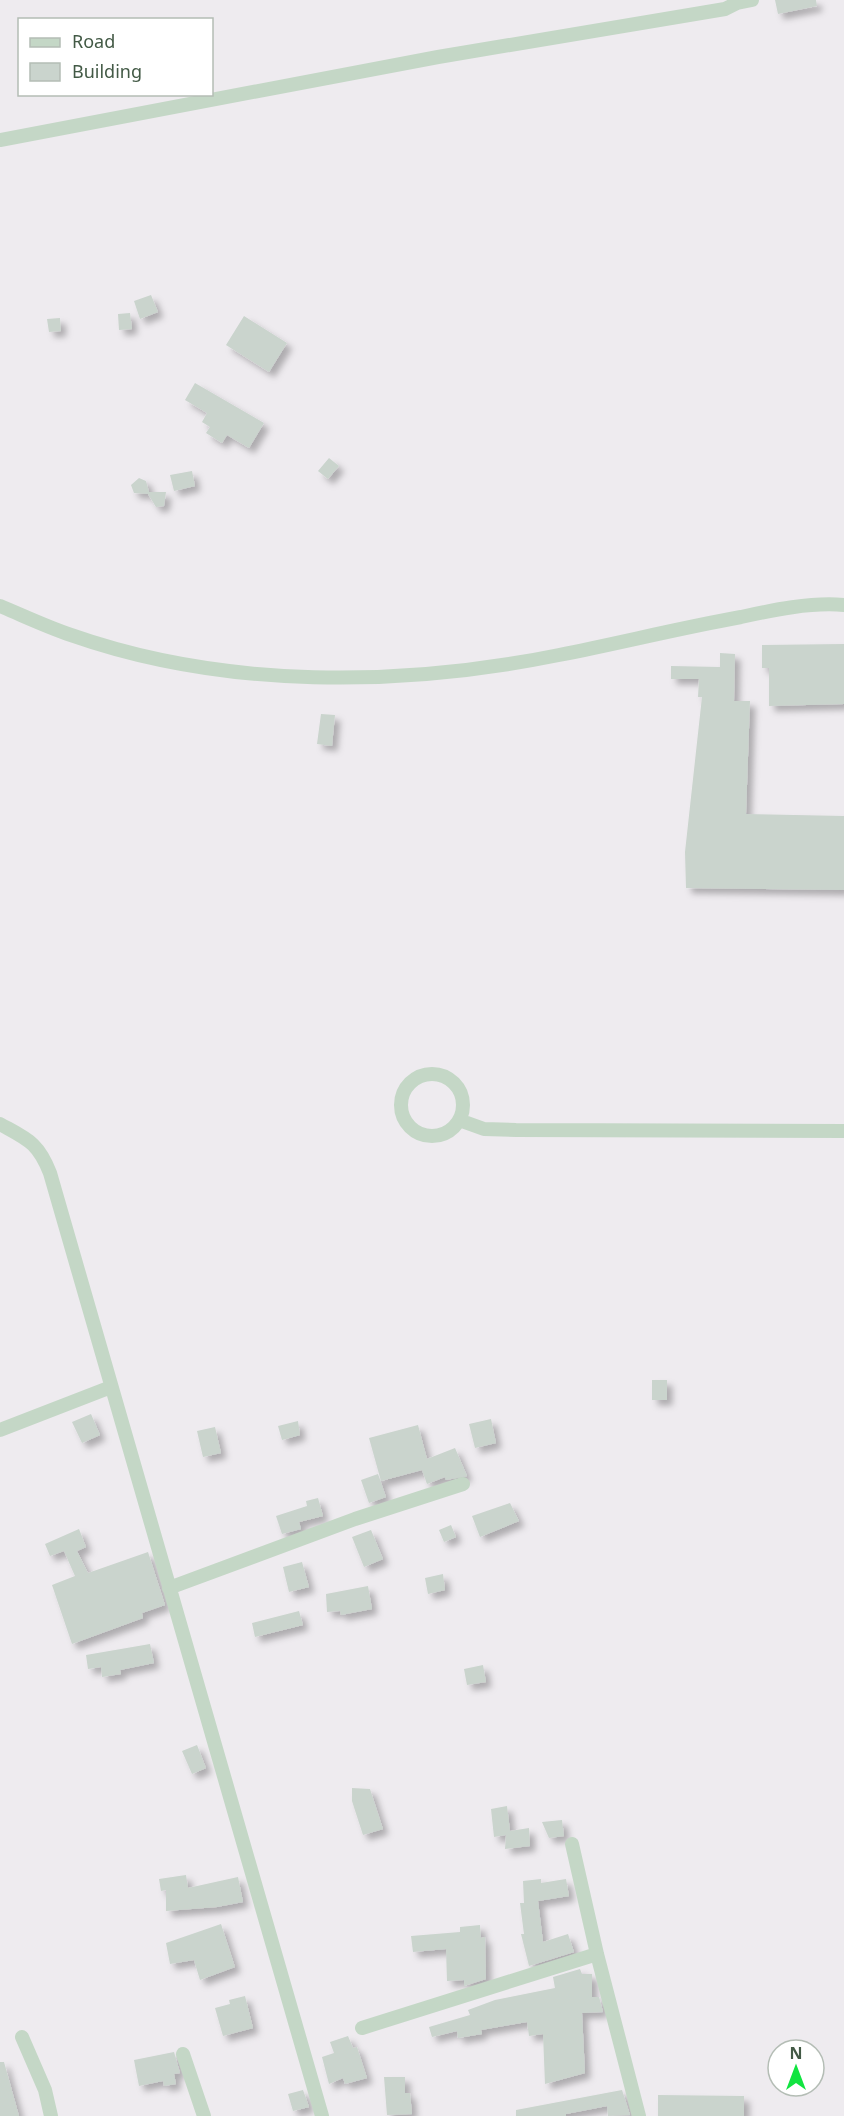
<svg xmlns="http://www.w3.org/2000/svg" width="844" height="2116" font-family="'Noto Sans',sans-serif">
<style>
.building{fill:#cad4cd;filter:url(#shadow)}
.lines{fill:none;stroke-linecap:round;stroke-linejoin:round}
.street{stroke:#c4d7c6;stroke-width:14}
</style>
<defs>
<filter id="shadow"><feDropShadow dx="5.5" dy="5.5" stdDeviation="3" flood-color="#0004"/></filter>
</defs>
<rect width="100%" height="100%" fill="#eeebef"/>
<path class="building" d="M 775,0 L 816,0 L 817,6 L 778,14 Z
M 151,295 L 158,312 L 140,319 L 134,301 Z
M 130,313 L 132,329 L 119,330 L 118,314 Z
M 244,316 L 287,343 L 269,372 L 226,345 Z
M 60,318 L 61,331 L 49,332 L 47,319 Z
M 195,383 L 264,423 L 249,448 L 227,435 L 222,443 L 206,433 L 210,427 L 202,422 L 207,413 L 185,400 Z
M 329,458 L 339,466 L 328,479 L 318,471 Z
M 192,471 L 195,486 L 174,491 L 170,475 Z
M 139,478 L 146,481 L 149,492 L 166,492 L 164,506 L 156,507 L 148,494 L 134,493 L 131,485 Z
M 844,644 L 844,704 L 769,706 L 769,668 L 762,668 L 762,645 Z
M 720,653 L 735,654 L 734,701 L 750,701 L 746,814 L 844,816 L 844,890 L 686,888 L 685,852 L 702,697 L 698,697 L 699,679 L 671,679 L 671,666 L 720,667 Z
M 321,714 L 335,715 L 332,746 L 317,744 Z
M 652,1380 L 667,1380 L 667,1400 L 652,1400 Z
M 91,1414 L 100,1435 L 82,1443 L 72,1422 Z
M 491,1419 L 496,1443 L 475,1448 L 469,1424 Z
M 298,1421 L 300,1435 L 282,1440 L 278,1426 Z
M 418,1425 L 427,1459 L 455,1448 L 467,1476 L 446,1480 L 445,1477 L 427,1484 L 422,1470 L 381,1481 L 369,1438 Z
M 215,1427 L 221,1453 L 203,1457 L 197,1431 Z
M 378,1474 L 386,1497 L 369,1503 L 361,1480 Z
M 318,1498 L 323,1516 L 299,1522 L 301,1529 L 282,1534 L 276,1516 L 307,1506 L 306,1501 Z
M 510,1503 L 519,1521 L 480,1537 L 472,1516 Z
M 451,1525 L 456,1537 L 444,1542 L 439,1530 Z
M 79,1529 L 86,1547 L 77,1551 L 88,1573 L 148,1552 L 165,1605 L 142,1613 L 143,1618 L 72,1644 L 52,1585 L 75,1576 L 64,1551 L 50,1556 L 45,1544 Z
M 371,1530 L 383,1559 L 364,1567 L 352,1537 Z
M 302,1562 L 309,1587 L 289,1592 L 283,1567 Z
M 443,1574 L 445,1590 L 428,1594 L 425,1578 Z
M 368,1586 L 372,1609 L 341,1615 L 340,1611 L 327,1612 L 326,1594 Z
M 299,1611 L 303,1625 L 255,1637 L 252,1623 Z
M 150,1644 L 154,1663 L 120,1670 L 121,1674 L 102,1677 L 101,1667 L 88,1669 L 86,1655 Z
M 483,1665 L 486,1682 L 467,1685 L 464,1669 Z
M 197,1745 L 206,1768 L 192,1774 L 182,1751 Z
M 352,1788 L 370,1789 L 383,1829 L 363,1835 L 352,1801 Z
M 507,1806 L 510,1831 L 529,1828 L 530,1846 L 505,1849 L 506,1835 L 494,1837 L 491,1809 Z
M 562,1820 L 564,1836 L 549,1838 L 542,1822 Z
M 186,1875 L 188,1888 L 238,1877 L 243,1902 L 217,1907 L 166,1911 L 166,1890 L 161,1891 L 159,1879 Z
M 541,1879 L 541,1883 L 566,1879 L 569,1896 L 538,1901 L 543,1942 L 568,1934 L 574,1952 L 529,1966 L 521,1934 L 524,1934 L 520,1903 L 524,1903 L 523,1881 Z
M 221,1924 L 235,1967 L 200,1980 L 194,1960 L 170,1964 L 166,1943 Z
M 480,1925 L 481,1938 L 485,1937 L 486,1979 L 464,1986 L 464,1980 L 447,1981 L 446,1949 L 413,1952 L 411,1936 L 460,1932 L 460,1927 Z
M 580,1969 L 582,1974 L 592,1974 L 592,1997 L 599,1997 L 603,2012 L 582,2013 L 585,2073 L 545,2084 L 543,2034 L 529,2036 L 527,2022 L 481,2030 L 482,2034 L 458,2038 L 457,2031 L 432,2037 L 429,2027 L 470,2015 L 468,2010 L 495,2000 L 555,1988 L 553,1977 Z
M 245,1996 L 253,2028 L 223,2036 L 215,2008 L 230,2004 L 229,2000 Z
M 348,2036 L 353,2048 L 357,2047 L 367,2078 L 345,2084 L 343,2078 L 329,2084 L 322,2057 L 334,2053 L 330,2042 Z
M 174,2052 L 180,2073 L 174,2074 L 176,2084 L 164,2086 L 163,2081 L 139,2086 L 134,2060 Z
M 0,2062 L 4,2062 L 19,2116 L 0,2116 Z
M 384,2077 L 405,2077 L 405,2093 L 410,2093 L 412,2114 L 387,2115 Z
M 303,2090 L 309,2107 L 293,2111 L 288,2094 Z
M 622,2090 L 630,2115 L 608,2116 L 607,2106 L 566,2114 L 566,2116 L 516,2116 L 516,2110 Z
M 658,2095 L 744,2096 L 744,2116 L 658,2116 Z"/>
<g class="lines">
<path class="street" d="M 737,3 L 752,0
M 0,140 L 438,57 L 725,9 L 737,3 L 738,0
M 0,606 C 24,616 47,627 71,635 C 225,689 401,687 559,655 C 620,643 680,628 741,617 C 773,610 811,602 844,605
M401 1105a31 31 0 1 1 62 0a31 31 0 1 1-62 0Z
M 459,1120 L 484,1129 L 516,1130 L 844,1131
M 0,1124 C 27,1139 38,1142 50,1173 L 322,2116
M 0,1430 L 111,1387
M 169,1588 L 355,1519 L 463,1484
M 572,1844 L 597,1954 L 639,2116
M 362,2028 L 597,1954
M 22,2037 L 45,2090 L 51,2116
M 183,2054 L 204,2116"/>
</g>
<rect x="18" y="18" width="195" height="78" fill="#ffffff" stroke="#b4bdb5" stroke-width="1.5"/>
<rect x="30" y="38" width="30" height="9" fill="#c4d7c6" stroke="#b4bdb5" stroke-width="1.5"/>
<text x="72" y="48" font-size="18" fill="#435a46">Road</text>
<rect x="30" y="63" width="30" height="18" fill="#cad4cd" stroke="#b4bdb5" stroke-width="1.5"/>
<text x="72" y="78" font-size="18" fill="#435a46">Building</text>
<g transform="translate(796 2068)"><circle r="28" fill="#ffffff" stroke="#b4bdb5" stroke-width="1.5"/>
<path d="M0-4.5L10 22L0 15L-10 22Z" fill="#11e440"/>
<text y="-9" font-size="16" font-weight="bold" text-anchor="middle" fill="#435a46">N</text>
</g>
</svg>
